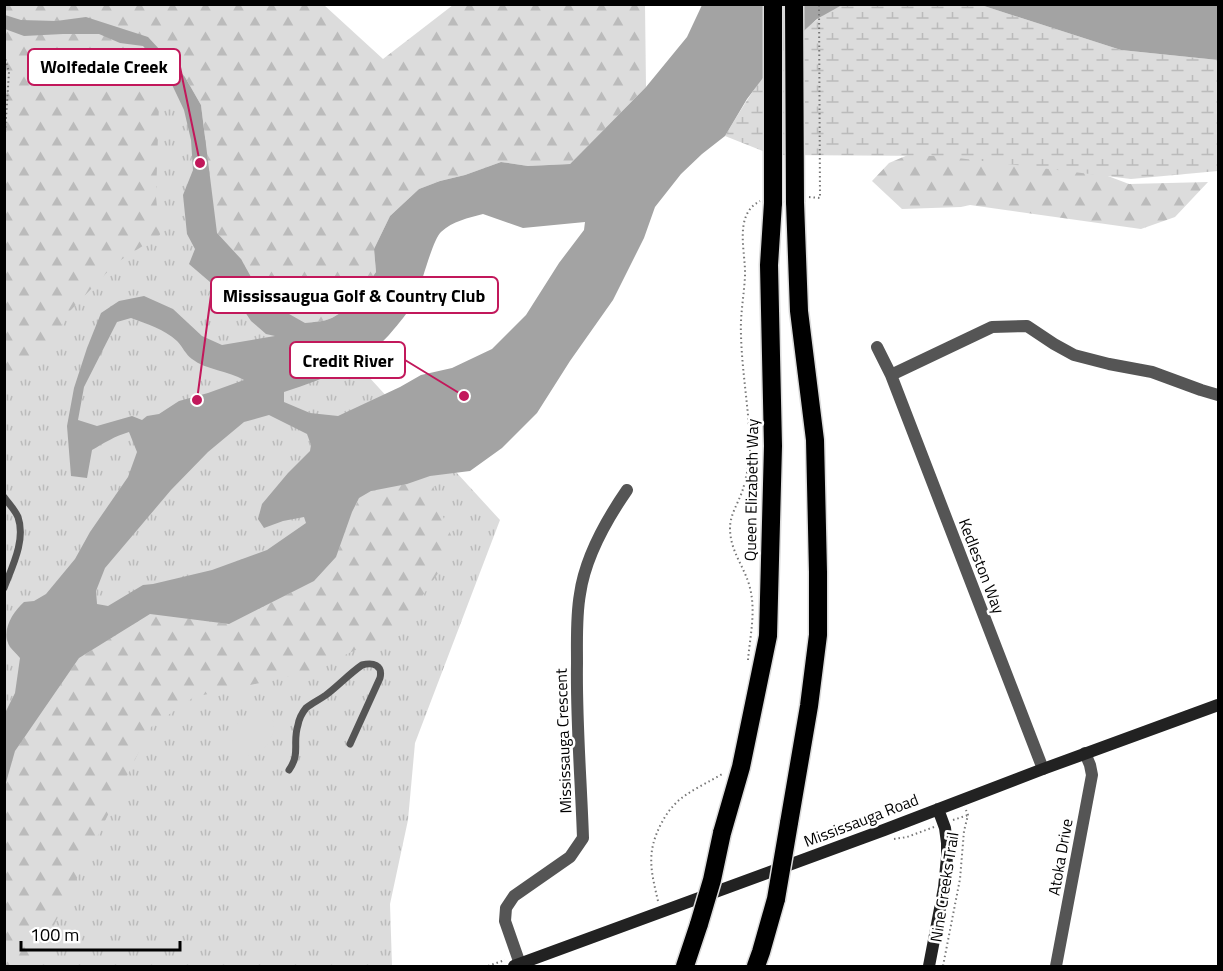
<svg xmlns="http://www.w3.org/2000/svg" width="1223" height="971" font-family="'Titillium Web',sans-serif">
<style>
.grass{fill:url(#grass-tufts)}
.forest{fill:url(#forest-firs)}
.wetland{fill:url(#wetland-marsh)}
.pitch{fill:#dcdcdc}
.water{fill:#a3a3a3;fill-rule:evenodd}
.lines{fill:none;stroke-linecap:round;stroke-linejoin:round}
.highway-casing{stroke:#dbdbdb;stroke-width:21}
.path{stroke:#777;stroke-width:2;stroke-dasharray:1.5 3;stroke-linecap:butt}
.lane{stroke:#555;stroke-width:7}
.street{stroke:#555;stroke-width:12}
.secondary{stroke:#222;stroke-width:12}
.highway{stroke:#000;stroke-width:18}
.highway-bridge-casing{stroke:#dbdbdb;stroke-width:21;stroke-linecap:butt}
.highway-bridge{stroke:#000;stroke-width:18}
.labels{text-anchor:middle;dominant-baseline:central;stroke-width:5;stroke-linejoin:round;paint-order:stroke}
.street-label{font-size:16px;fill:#000;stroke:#fff}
.leader{fill:none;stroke:#c2185b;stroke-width:2}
.callout-dot{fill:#c2185b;stroke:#fff;stroke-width:2}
.callout{fill:#fff;stroke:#c2185b;stroke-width:2}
.callout-label{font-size:18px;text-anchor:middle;font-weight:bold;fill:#000}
</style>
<defs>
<pattern id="grass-tufts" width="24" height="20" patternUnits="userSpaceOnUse" patternTransform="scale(1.5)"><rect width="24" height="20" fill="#dcdcdc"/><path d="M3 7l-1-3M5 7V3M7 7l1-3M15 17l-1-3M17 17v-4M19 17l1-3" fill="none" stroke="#bbb"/></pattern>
<pattern id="forest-firs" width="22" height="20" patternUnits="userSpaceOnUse" patternTransform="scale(1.5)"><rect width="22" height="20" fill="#dcdcdc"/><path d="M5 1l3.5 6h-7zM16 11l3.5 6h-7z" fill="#bbb"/></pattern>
<pattern id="wetland-marsh" width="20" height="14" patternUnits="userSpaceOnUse" patternTransform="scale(1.5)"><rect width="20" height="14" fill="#dcdcdc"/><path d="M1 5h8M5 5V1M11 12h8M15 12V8" fill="none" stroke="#bbb"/></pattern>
</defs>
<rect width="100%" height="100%" fill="#fff"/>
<path class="grass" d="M 5,5 L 153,41 L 280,280 L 500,520 L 415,743 L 408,820 L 390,904 L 392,966 L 5,966 Z"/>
<path class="forest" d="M 5,5 L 324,5 L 383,59 L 453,5 L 645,5 L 646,87 L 570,164 L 528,166 L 501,162 L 465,175 L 440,181 L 419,189 L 390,216 L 374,249 L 376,272 C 365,287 347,313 329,319 C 322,322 313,322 305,324 L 275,306 L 256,286 L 241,259 L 217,233 L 201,105 L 185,77 L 151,70 L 159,104 L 156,197 L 160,235 L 116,263 L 70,311 L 42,359 L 5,392 Z
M 915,152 L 1071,162 L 1129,184 L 1208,182 L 1175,217 L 1141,229 L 970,205 L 961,207 L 902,209 L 872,181 L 889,163 Z
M 430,476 L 441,512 L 456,547 L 399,630 L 306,673 L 194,697 L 151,727 L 34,966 L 5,966 L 5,786 L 15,751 L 79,658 L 150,614 L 229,624 L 314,581 L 336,557 L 348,524 L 359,498 L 371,490 L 407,484 Z"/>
<path class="wetland" d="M 842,5 L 981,5 L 1121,50 L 1218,60 L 1218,171 L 1131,179 L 941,156 L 773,155 L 725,136 C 749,96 779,46 818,19 C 825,13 834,9 842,5 Z"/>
<path class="pitch" d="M 248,717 C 254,718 262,716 268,717 C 280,719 271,740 266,746 C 260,751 251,755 245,757 C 242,756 238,755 236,753 C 234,750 233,747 233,744 C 231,731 236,721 248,717 Z"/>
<path class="water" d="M 702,5 L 842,5 L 817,19 L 787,46 L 747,99 L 725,136 L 702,154 L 681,174 L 655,207 L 644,238 L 613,300 L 570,361 L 537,413 L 502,448 L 470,471 L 430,476 L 407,484 L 371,491 L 359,498 L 352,512 L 336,557 L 314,581 L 229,624 L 150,614 L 79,658 L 15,751 L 5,786 L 5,713 L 15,693 L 20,658 C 17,654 13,651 10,647 C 0,631 13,612 24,602 L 34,601 L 46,594 L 75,559 L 90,532 L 128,477 L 137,452 L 129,432 C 115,436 104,443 92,450 L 87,478 L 71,476 L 67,426 L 74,388 L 87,348 L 101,313 L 119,301 L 144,296 L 173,309 L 202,336 L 222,345 L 275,336 L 266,334 L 251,321 L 239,303 L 217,288 L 189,264 L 195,249 L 187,234 L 183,195 L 193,170 L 191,140 L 184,110 L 166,72 L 143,46 L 120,43 L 99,34 L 63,34 L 24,36 L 5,29 L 5,15 L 21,20 L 56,21 L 86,17 L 148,37 L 185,77 L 201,105 L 217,233 L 241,259 L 256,286 L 275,306 L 305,323 C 313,322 322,322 329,319 C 347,313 365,287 376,272 L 374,249 L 390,216 L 419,189 L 440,181 L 465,175 L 501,162 L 528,166 L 570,164 L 646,87 L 687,37 ZM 483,214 L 523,228 L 585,222 L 584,230 L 559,263 L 526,315 L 492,349 L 452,368 L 421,375 L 400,387 L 338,416 L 310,413 L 284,402 L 284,392 C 324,379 367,363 394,329 C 402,320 412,307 417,295 C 422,282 433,239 441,232 C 453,221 468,218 483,214 ZM 131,318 C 147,324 164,329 177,341 C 182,346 186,355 192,359 C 206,370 229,371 244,380 L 208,393 L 179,401 L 159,414 L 147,416 L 142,420 L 132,416 L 97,426 L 78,420 L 84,387 L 117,322 ZM 269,415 L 307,434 L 311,445 L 310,451 L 288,473 L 262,504 L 258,519 L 264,528 L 283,521 L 304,517 L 306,523 L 267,550 L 212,570 L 153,584 L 143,585 L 108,606 L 97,604 L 96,591 L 105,568 L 171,490 L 208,452 L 244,422 Z
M 981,5 L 1218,5 L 1218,60 L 1121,50 Z"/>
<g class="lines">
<defs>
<path id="highway" d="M 789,823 L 809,706 L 818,635 L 818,572 L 815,440 L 799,311 L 795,202
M 722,833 L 741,767 L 768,636 L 773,446 L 769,265 L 773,203
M 685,966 L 699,924
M 756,966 L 761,952 L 776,899"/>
</defs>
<use href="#highway" class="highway-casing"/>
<path class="path" d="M 4,55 L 9,72 L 4,149
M 809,197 L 820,198 L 819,4
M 748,660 C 750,636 756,612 750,588 C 745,567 730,552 730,528 C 730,514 739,502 743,489 C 746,478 749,465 750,453 C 750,414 742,375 741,335 C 740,315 744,296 745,276 C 746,252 733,215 760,201
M 953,820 L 968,815
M 894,839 L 907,837 L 934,827
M 658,901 C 651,871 646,853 661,824 C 665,816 670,809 677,802 C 687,792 711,781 724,773
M 488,966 L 505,960
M 943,966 L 960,879 L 964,831 L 968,815 L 966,810"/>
<path class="lane" d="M 4,497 C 9,504 15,510 18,517 C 26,540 12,567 4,588
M 289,770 C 301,753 292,743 298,725 C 299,719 302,713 306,708 C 312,703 319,700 326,695 C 338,686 349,674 362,665 C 373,662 383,665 380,678 L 350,744"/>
<path class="street" d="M 877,347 L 891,375 L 1043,769
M 891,375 L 992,327 L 1027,326 L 1054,344 L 1074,355 L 1109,364 L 1152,372 L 1201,390 L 1218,395
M 520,964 L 505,921 L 506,908 L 514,896 L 570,857 L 583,838 C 581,779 576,721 577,663 C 577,640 576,616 580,594 C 585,558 607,519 627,490
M 1056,966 L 1092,775 L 1090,765 L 1085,753"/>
<path class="secondary" d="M 514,966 L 884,830 L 1043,769 L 1218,705
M 929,966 L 944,888 L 947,857 L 947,843 L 945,828 L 938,809"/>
<use href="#highway" class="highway"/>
<defs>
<path id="highway-bridge" d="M 794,4 L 795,202
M 773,203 L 773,4
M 776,899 L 789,823
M 699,924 L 712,880 L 722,833"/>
</defs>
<use href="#highway-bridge" class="highway-bridge-casing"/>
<use href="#highway-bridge" class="highway-bridge"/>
</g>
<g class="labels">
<g class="street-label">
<text transform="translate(751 490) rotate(-89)">Queen Elizabeth Way</text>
<text transform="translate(982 566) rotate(69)">Kedleston Way</text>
<text transform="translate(563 741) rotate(-92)">Mississauga Crescent</text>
<text transform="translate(861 820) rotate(-21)">Mississauga Road</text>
<text transform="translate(1060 857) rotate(-80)">Atoka Drive</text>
<text transform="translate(944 887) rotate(-81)">Nine Creeks Trail</text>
</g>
</g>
<path class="leader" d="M200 163L180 67M197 400L211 295M464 396L405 360"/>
<g class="callout-dot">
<circle cx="200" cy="163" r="6"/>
<circle cx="197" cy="400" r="6"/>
<circle cx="464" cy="396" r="6"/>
</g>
<g class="callout">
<rect x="28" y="49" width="152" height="36" rx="6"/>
<rect x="211" y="277" width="287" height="36" rx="6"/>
<rect x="290" y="342" width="115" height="36" rx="6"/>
</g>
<g class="callout-label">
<text x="104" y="73">Wolfedale Creek</text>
<text x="354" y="302">Mississaugua Golf &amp; Country Club</text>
<text x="348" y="367">Credit River</text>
</g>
<rect width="1223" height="971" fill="none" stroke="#000000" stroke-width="12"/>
<path d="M21 941v9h159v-9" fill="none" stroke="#000000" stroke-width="3"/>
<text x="30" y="941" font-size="18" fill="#000000" stroke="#ffffff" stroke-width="4.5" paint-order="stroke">100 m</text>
</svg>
